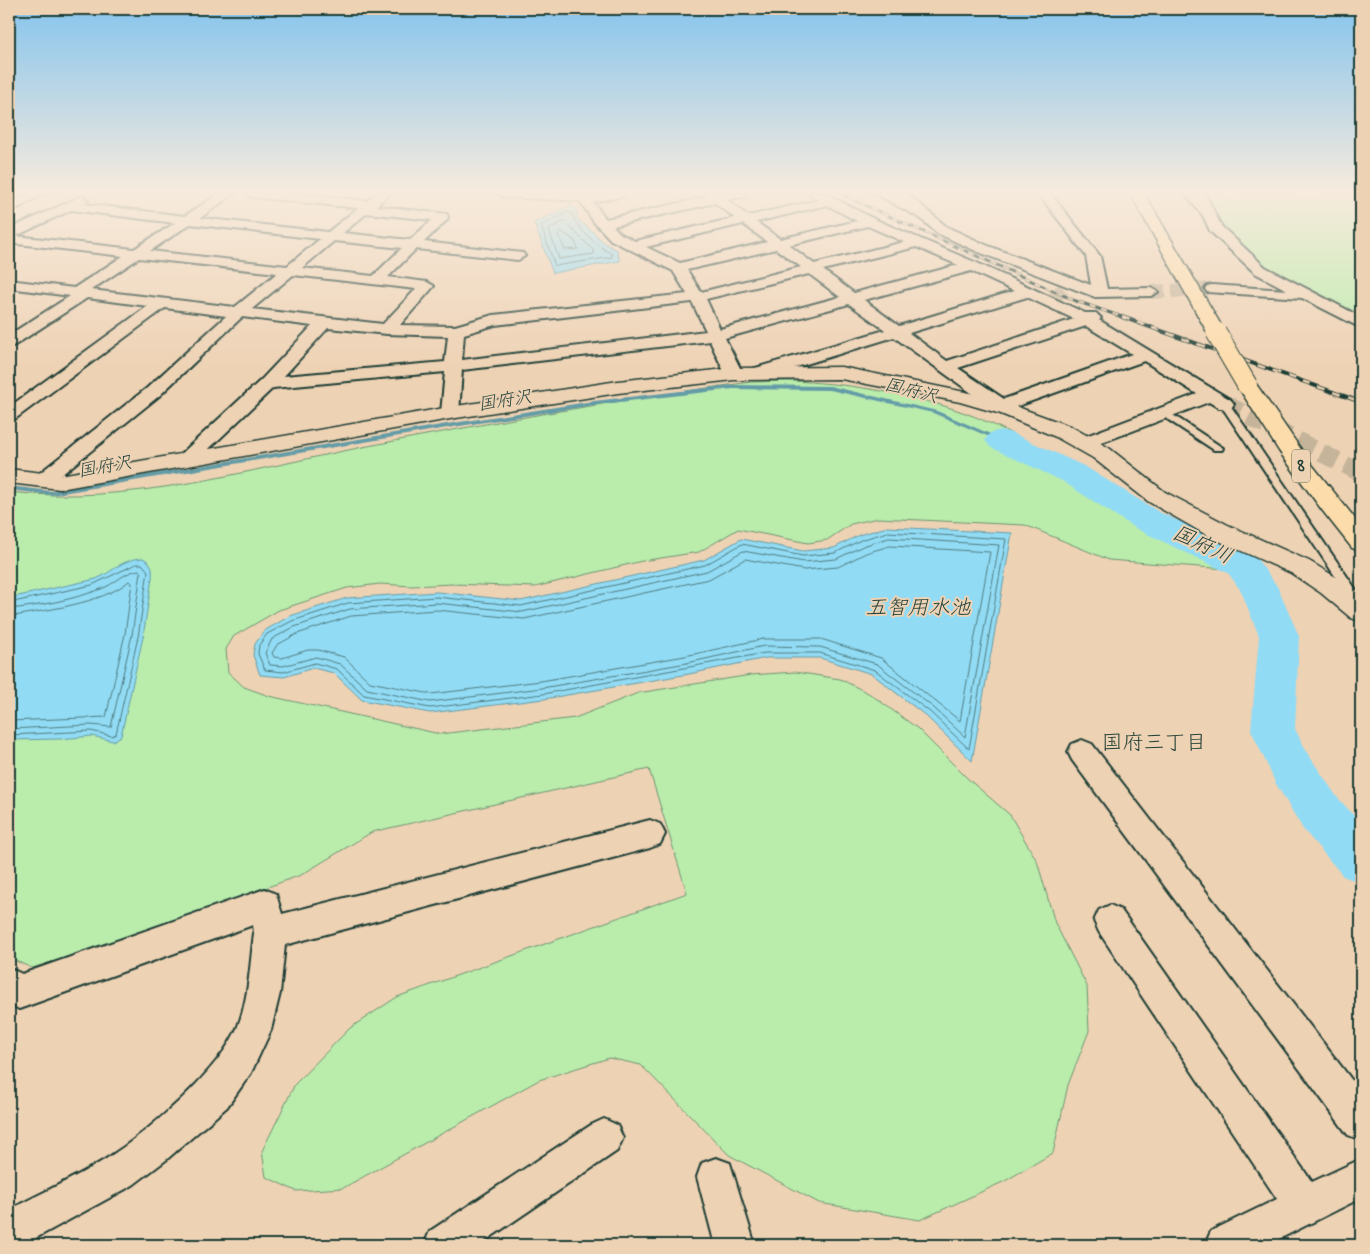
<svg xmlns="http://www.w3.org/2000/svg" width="1370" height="1254" font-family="'Indie Flower','Klee One',sans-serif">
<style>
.green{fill:#baecac;stroke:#6c9470}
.water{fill:#92dbf4;stroke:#649ca7}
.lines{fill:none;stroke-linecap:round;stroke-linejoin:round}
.shore{stroke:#4d7c81;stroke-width:1}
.stream{fill:#649ca7;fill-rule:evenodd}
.river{fill:#92dbf4;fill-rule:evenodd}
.street-tunnel-far1{stroke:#c5b49a;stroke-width:14;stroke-dasharray:14 7;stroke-linecap:butt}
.street-tunnel{stroke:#c5b49a;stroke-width:18;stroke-dasharray:18 9;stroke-linecap:butt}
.lane-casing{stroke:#1f3d34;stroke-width:4}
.street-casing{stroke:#1f3d34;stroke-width:4}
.secondary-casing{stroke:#1f3d34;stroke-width:3}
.highway-casing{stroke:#1f3d34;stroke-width:3}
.lane{fill:#eed2b4;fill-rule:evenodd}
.street{fill:#eed2b4;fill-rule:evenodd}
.secondary{fill:#eed2b4;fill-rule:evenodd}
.highway{fill:#fddcac;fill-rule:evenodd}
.rail-far1-casing{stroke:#1f3d34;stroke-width:3}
.rail-casing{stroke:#1f3d34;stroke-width:4}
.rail-far1{stroke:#eed2b4;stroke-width:2;stroke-dasharray:6;stroke-linecap:butt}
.rail{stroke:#eed2b4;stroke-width:2.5;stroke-dasharray:8;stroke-linecap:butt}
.highway-bridge-casing{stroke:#1f3d34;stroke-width:22;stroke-linecap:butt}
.highway-bridge{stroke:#fddcac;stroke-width:20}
.labels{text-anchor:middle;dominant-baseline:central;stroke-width:4;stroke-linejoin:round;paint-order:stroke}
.far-water-label{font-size:18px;font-style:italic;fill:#25453e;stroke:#eed2b4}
.shield{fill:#eed2b4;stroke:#5d6a5a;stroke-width:1}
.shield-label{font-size:19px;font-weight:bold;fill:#1f3d34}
.water-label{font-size:21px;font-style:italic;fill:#25453e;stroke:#eed2b4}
.neighbourhood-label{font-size:21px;fill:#1f3d34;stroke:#eed2b4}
</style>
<rect width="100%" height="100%" fill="#eed2b4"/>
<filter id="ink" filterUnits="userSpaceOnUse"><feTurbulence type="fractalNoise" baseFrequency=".02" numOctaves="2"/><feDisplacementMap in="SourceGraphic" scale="10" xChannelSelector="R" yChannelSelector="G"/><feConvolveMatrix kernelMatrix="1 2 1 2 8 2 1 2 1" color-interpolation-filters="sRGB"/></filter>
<g filter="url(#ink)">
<path class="green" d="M 1190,193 L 1361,193 L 1361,315 L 1356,316 L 1272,272 L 1257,260 Z
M 751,382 C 770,382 789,380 808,382 C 862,385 936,399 985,421 C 1029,439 1065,469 1107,490 C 1141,508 1206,536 1226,569 L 1109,560 L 1025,525 L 878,518 L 851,524 L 827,540 L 808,543 L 738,529 L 699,552 L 642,561 L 535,587 L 452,584 L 411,586 L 380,584 L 347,588 L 279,610 L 234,636 L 226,649 L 228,672 L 244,687 L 269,696 L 440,734 L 575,718 L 638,693 L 751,675 L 795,672 L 840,679 L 870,694 L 917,728 L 967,778 L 1010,815 L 1037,861 L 1055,923 L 1087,986 L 1089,1031 L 1068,1085 L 1053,1153 L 1005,1181 L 920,1220 L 819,1203 L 729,1155 L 641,1065 L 609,1058 L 539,1080 L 343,1188 L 296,1191 L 266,1177 L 262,1151 L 295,1084 L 350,1028 L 397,997 L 687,893 L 649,769 L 372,832 L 301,875 L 105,946 L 32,968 L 9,958 L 9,492 C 128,506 247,470 363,447 C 492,422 622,399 751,382 Z"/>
<path class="water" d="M 571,205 L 576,209 L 579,221 C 594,230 599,242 617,250 L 620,261 L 553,273 L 534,223 Z
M 887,527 L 1012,533 L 972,761 L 926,716 L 872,674 L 820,658 L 766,658 L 689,674 L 544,699 L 430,713 L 362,700 L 334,673 L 313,668 L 284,677 L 260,675 L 253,655 L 255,644 L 264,631 L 290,616 L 347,598 L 437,592 L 521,601 L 704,560 L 741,539 L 803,551 L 834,548 L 859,535 Z
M 143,558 C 152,563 153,568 152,578 L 143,637 L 121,736 L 113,741 L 92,736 L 60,739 L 9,740 L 9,598 L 96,579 C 115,571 121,559 143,558 Z"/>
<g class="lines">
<path class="shore" d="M 568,212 L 572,213 C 576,229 598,246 612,254 L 612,257 L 555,266 L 541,226 Z
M 564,221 L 594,251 L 594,254 L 559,259 L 549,230 Z
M 561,231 L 575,241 L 578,249 L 565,250 L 558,234 Z
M 888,532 L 1006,539 L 969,749 L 930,712 L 875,670 L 820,653 L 765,653 L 543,694 L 430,708 L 364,695 L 337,669 L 315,663 L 283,672 L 265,670 L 258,654 L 259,645 L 267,634 L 292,621 L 348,603 L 437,597 L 521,606 L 705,565 L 742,544 L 803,556 L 835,553 L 861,540 Z
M 889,538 L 999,545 L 965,737 L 934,708 L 877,664 L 820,647 L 764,646 L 687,663 L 542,688 L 430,702 L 367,689 L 340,664 L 316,657 L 283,666 L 270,665 L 265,653 L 272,639 L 294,627 L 350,609 L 437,603 L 522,612 L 707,571 L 743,551 L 804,562 L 836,559 L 863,546 Z
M 890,546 L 990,552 L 960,721 L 881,658 L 821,639 L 763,639 L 685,656 L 541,681 L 431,694 L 370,682 L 344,657 L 318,650 L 308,650 L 282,658 L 274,657 L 272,653 L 277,645 L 297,634 L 351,616 L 437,610 L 524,619 L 709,579 L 745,559 L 804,570 L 838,567 L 866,553 Z
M 9,603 L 92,585 L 136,564 L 142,564 L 148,571 L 138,637 L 116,734 L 112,736 L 91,731 L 9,735
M 9,609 C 39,606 72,600 101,589 C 115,584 124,572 139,570 L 141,572 L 132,635 L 111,727 L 91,725 L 9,729
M 9,617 C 43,610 103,604 129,581 L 132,583 L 125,634 L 106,717 L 9,721"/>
<path class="stream" d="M 84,193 L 89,193 L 31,220 L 28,219 Z
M 733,385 L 830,386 L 937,411 L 1004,440 L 1001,442 L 999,441 L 933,413 L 830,390 L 733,389 L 594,405 L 447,428 L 51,495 L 9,490 L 9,486 L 51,491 L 447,424 L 594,401 Z"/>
<path class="river" d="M 1001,430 L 1012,433 L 1086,467 L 1159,512 L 1254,555 L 1277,586 L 1299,636 L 1295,729 L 1308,754 L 1337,797 L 1361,823 L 1361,883 L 1343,876 L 1303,829 L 1276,784 L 1251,730 L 1259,636 L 1241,591 L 1228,573 L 1135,528 L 1062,481 L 990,447 L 985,440 L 990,433 Z"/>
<path class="street-tunnel-far1" d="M 1151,292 L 1212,289
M 1053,298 L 1070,284"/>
<path class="street-tunnel" d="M 1225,404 L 1361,473"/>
<defs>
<path id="lane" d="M 1184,193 L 1191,193 L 1213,221 L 1213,223 L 1209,223 Z
M 1225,401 L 1228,402 L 1361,597 L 1361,610 L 1357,609 L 1220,404 Z
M 1164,410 L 1167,411 L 1223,448 L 1222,450 L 1214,450 L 1161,415 L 1159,413 Z"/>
<path id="street" d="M 30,193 L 45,193 L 9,213 L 9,204 Z
M 220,193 L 235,193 L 200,218 L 328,232 L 358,208 L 252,197 L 246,193 L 290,193 L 367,201 L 376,193 L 390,193 L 376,206 L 447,214 L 448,217 L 447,220 L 424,242 L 523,253 L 525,256 L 518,260 L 416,249 L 388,277 L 427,282 L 434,286 L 400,325 L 455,326 L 493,315 L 687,294 L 673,271 L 611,240 L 593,221 L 580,201 L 503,197 L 497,193 L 565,193 L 589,196 L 602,193 L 627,193 L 625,196 L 593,202 L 606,219 L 707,197 L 703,193 L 749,193 L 747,196 L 727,200 L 748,216 L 818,200 L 808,193 L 824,193 L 874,219 L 977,263 L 1085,313 L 1096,313 L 1101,318 L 1099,320 L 1231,400 L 1234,404 L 1231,408 L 1219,408 L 1209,402 L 1085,449 L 1078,447 L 1076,443 L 1078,439 L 1197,394 L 1144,361 L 1015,407 L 1017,410 L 1014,414 L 1008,415 L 995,410 L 894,337 L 764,377 L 752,377 L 749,373 L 752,369 L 885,330 L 849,304 L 725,338 L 743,374 L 740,378 L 728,378 L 725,374 L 710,341 L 462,370 L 459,413 L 456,417 L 444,417 L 441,413 L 445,372 L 273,388 L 194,463 L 187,465 L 180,463 L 177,459 L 180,455 L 262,379 L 312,326 L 242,317 L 159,396 L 50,484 L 43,486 L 36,484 L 33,480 L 36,476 L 147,388 L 226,316 L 165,308 L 15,419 L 9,420 L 9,407 L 148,306 L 87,298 L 15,345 L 9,347 L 9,335 L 70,296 L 9,288 L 9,280 L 74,288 L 123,256 L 9,243 L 9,229 L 82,196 L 88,200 L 84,204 L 185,216 ZM 715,203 L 735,218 L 635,241 L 621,234 L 613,226 ZM 827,205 L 857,221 L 780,239 L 756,222 ZM 71,210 L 175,223 L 134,249 L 16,236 ZM 367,213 L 432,220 L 410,240 L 343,233 ZM 190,224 L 320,239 L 287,266 L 150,251 ZM 743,224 L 767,242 L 680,263 L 646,247 ZM 868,226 L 904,242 L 814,264 L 789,245 ZM 334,241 L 402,248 L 373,276 L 302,268 ZM 916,247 L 958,265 L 854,293 L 823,270 ZM 776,249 L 801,267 L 701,292 L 687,270 ZM 139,258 L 277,273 L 235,307 L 91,290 ZM 971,271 L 1014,291 L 899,326 L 864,300 ZM 809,274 L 840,297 L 720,329 L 706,299 ZM 293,275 L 416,289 L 383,324 L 252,309 ZM 1027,297 L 1074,319 L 947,361 L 909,333 ZM 692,302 L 706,331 L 462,360 L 464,334 L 495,325 ZM 1086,326 L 1132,354 L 1004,399 L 958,368 ZM 328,328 L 387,334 L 448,336 L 445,362 L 284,376 Z
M 874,193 L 906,193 L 947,227 L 986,245 L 1091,285 L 1086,256 L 1038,193 L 1050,193 L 1100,256 L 1107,289 L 1151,288 L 1158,292 L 1151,296 L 1095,297 L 976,251 L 937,233 L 920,218 Z
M 1201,193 L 1207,197 L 1221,226 L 1265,267 L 1361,317 L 1361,328 L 1302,298 L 1207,292 L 1205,289 L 1207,286 L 1212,285 L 1287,290 L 1255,273 L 1210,231 L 1195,197 Z
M 1082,740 L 1092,744 L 1361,1092 L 1361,1140 L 1348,1135 L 1072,760 L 1068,752 L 1072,744 Z
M 650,820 L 660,824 L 665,834 L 660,844 L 650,848 L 285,945 L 280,993 L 271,1030 L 251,1073 L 227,1107 L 166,1160 L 133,1185 L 23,1245 L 9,1245 L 9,1210 C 41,1193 75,1178 106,1159 C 147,1133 220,1071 238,1026 C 249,997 250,964 254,933 L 253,925 L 19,1009 L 9,1004 L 9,968 L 22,974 L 265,889 L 276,894 L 282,914 Z
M 1110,905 L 1121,910 L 1312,1182 L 1361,1159 L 1361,1198 L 1267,1245 L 1205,1245 L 1211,1231 L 1277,1199 L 1099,932 L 1094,921 L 1099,910 Z
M 604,1119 L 617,1125 L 623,1138 L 617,1151 L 479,1245 L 424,1245 L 430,1231 L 591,1125 Z
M 716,1158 L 730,1163 L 755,1245 L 715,1245 L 697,1177 L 702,1163 Z"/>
<path id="secondary" d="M 841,367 L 970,393 L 1015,406 L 1072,427 L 1109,448 L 1165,492 L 1228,525 L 1309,561 L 1339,579 L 1361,596 L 1361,621 L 1351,618 L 1321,593 L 1291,573 L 1210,537 L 1149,502 L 1093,458 L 1056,437 L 1001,414 L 960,402 L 841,379 L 734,380 L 618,393 L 450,419 L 60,489 L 9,483 L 9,469 L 60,475 L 450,407 L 618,381 L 734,368 Z"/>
<path id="highway" d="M 1130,193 L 1144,193 L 1225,332 L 1223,336 L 1209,336 L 1207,332 Z
M 1247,379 L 1254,381 L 1309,461 L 1361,526 L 1361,551 L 1352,548 L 1322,510 L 1279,451 L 1237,385 L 1240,381 Z"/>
</defs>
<use href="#lane" class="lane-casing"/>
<use href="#street" class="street-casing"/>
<use href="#secondary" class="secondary-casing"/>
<use href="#highway" class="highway-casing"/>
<use href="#lane" class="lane"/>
<use href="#street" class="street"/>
<use href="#secondary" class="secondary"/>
<use href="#highway" class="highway"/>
<defs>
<path id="rail-far1" d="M 838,193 L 1076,301 L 1125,318"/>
<path id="rail" d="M 1122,317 L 1361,402"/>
</defs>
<use href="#rail-far1" class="rail-far1-casing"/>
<use href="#rail" class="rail-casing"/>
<use href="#rail-far1" class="rail-far1"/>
<use href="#rail" class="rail"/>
<defs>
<path id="highway-bridge" d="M 1216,332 L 1247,385"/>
</defs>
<use href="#highway-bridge" class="highway-bridge-casing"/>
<use href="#highway-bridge" class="highway-bridge"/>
</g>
</g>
<linearGradient id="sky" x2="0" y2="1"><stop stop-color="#85c4ed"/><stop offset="0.52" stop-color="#f7ebdd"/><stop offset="1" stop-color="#f7ebdd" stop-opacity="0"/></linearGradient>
<rect width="1370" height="369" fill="url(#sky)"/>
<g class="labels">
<g class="far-water-label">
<text transform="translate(911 392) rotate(14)">国府沢</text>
<text transform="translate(505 402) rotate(-9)">国府沢</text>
<text transform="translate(105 468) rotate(-10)">国府沢</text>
</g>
<rect class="shield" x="1292" y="449.5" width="18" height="33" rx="4"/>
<g class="shield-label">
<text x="1301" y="466">8</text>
</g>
<g class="water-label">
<text transform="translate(1202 546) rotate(25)">国府川</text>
<text x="918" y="609">五智用水池</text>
</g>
<g class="neighbourhood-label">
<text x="1154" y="744">国府三丁目</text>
</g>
</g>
<rect width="1370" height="1254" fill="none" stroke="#eed2b4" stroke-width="30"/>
<rect x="15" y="15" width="1340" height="1224" fill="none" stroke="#1f3d34" stroke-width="2" filter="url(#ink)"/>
</svg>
